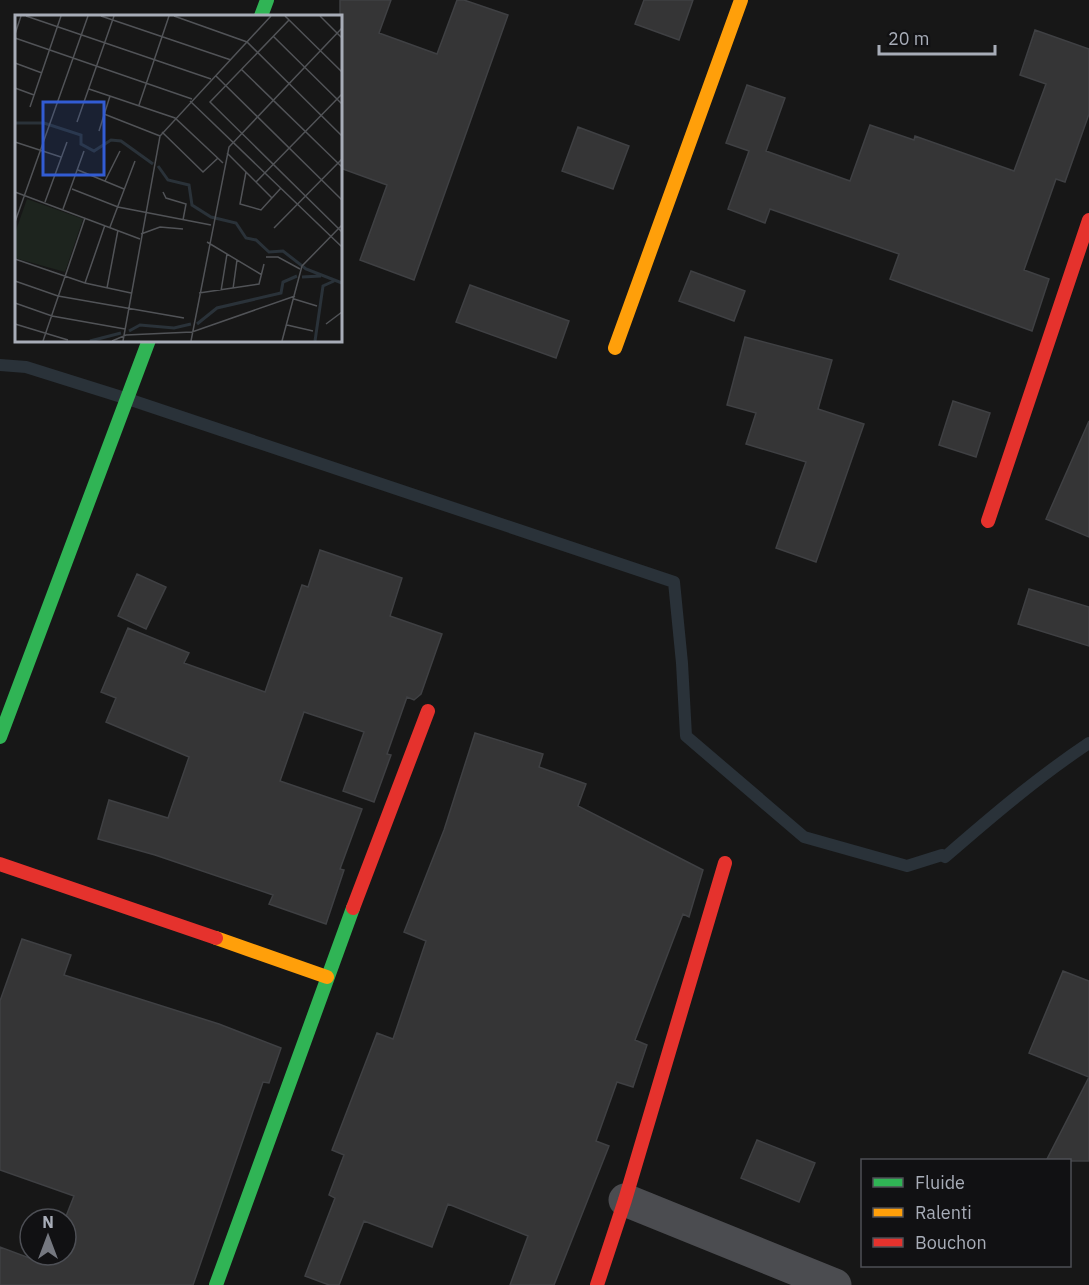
<svg xmlns="http://www.w3.org/2000/svg" width="1089" height="1285" font-family="'IBM Plex Sans',sans-serif">
<style>
.lines{fill:none;stroke-linecap:round;stroke-linejoin:round}
.stream{stroke:#2a3239;stroke-width:12}
.building{fill:#353536;stroke:#3f4043;stroke-width:1.5}
.street{stroke:#4b4c50;stroke-width:33}
.fast{stroke:#30b455;stroke-width:14}
.slow{stroke:#ff9f0a;stroke-width:14}
.jam{stroke:#e5322d;stroke-width:14}
.inset-river{fill:none;stroke:#2a3239;stroke-width:3}
.inset-road{fill:none;stroke:#515357;stroke-width:1.5}
.view{fill:#325cd3;fill-opacity:0.15;stroke:#325cd3;stroke-width:3}
.inset-edge{fill:none;stroke:#a8adb8;stroke-width:3}
</style>
<rect width="100%" height="100%" fill="#171717"/>
<g class="lines">
<path class="stream" d="M 0,365 L 26,367 L 128,399 L 674,582 L 682,663 L 686,736 L 804,837 L 907,866 L 942,855 L 945,857 C 991,817 1038,777 1089,743"/>
</g>
<path class="building" d="M 340,0 L 391,0 L 379,33 L 437,54 L 457,0 L 464,0 L 508,15 L 414,280 L 360,260 L 387,185 L 340,168 Z
M 644,0 L 693,0 L 679,40 L 635,24 Z
M 1035,30 L 1089,49 L 1089,114 L 1065,182 L 1056,179 L 1024,270 L 1049,279 L 1032,331 L 890,279 L 899,254 L 770,209 L 765,223 L 728,209 L 749,151 L 726,143 L 747,85 L 785,98 L 766,151 L 850,181 L 870,125 L 914,140 L 915,136 L 1014,171 L 1046,84 L 1020,75 Z
M 578,127 L 629,146 L 613,189 L 562,171 Z
M 691,271 L 745,291 L 734,321 L 679,301 Z
M 470,285 L 569,321 L 556,358 L 456,322 Z
M 745,337 L 832,360 L 818,409 L 864,424 L 816,562 L 776,548 L 806,462 L 746,444 L 756,413 L 727,405 Z
M 953,401 L 990,413 L 976,457 L 939,445 Z
M 1089,421 L 1089,537 L 1046,519 Z
M 320,550 L 402,578 L 390,616 L 442,634 L 421,694 L 414,700 L 407,697 L 387,754 L 391,755 L 374,802 L 343,791 L 364,732 L 304,712 L 280,781 L 362,809 L 340,869 L 344,870 L 326,924 L 269,904 L 273,895 L 155,855 L 98,839 L 109,800 L 168,818 L 189,757 L 106,722 L 116,698 L 101,692 L 128,628 L 189,653 L 184,663 L 265,692 L 302,585 L 308,587 Z
M 137,574 L 166,587 L 146,629 L 118,616 Z
M 1029,589 L 1089,607 L 1089,646 L 1018,624 Z
M 475,733 L 543,754 L 539,767 L 586,784 L 578,806 L 703,870 L 689,917 L 683,914 L 635,1040 L 647,1045 L 633,1087 L 617,1082 L 596,1141 L 609,1146 L 554,1285 L 510,1285 L 528,1236 L 448,1204 L 432,1247 L 364,1221 L 339,1285 L 329,1285 L 305,1276 L 335,1198 L 329,1195 L 344,1155 L 332,1150 L 377,1033 L 393,1039 L 426,941 L 404,932 L 444,830 Z
M 22,939 L 71,955 L 64,975 L 219,1024 L 281,1048 L 269,1083 L 263,1082 L 193,1285 L 0,1285 L 0,1247 L 48,1265 L 52,1255 L 66,1255 L 65,1219 L 74,1196 L 0,1170 L 0,1001 Z
M 1063,971 L 1089,981 L 1089,1161 L 1046,1161 L 1089,1077 L 1029,1053 Z
M 757,1140 L 815,1163 L 799,1202 L 741,1178 Z"/>
<g class="lines">
<path class="street" d="M 625,1200 L 835,1285"/>
<path class="fast" d="M 261,16 L 267,0
M 0,737 L 149,340
M 216,1285 L 353,908"/>
<path class="slow" d="M 615,348 L 741,0
M 216,938 L 327,977"/>
<path class="jam" d="M 988,521 L 1089,220
M 0,864 L 216,938
M 353,908 L 428,711
M 597,1285 L 625,1200 L 725,863"/>
</g>
<g transform="translate(15 15)">
<rect width="327" height="327" fill="#171717"/>
<path d="M 12,184 L 68,204 L 50,257 L 0,243 L 0,218 Z" fill="#1d241e"/>
<path class="inset-river" d="M 0,108 L 29,108 L 66,120 L 66,129 L 79,136 L 96,125 L 106,126 L 138,149M 143,151 L 153,165 L 174,170 L 177,190 L 196,202 L 221,208 L 231,223 L 241,225 L 254,237 L 268,236 L 291,254 L 327,268M 287,262 L 306,261M 182,309 L 202,293 L 266,278 L 268,267 L 282,261M 114,316 L 125,310 L 159,313 L 176,309M 75,326 L 106,318M 300,326 L 308,271 L 319,266"/>
<path class="inset-road" d="M 11,1 L 196,64M 86,1 L 216,45M 159,1 L 232,27 L 327,121M 270,1 L 327,57M 305,1 L 327,23M 274,5 L 195,87 L 327,217M 0,19 L 6,1M 258,21 L 327,89M 0,23 L 177,84M 0,48 L 27,58M 226,54 L 327,152M 201,61 L 327,185M 0,73 L 19,80M 74,74 L 160,103 L 208,148M 175,86 L 327,232M 124,90 L 154,1M 15,92 L 46,1M 89,99 L 145,121M 62,107 L 99,1M 84,116 L 95,81M 147,117 L 188,157 L 203,143M 0,127 L 46,142M 212,138 L 257,183M 63,155 L 109,174M 231,157 L 225,189 L 246,195 L 266,173M 90,166 L 105,136M 241,167 L 327,79M 57,174 L 103,192 L 196,210M 0,177 L 125,224M 148,177 L 151,183 L 171,189 L 168,205M 30,187 L 52,127M 48,194 L 69,136M 0,207 L 73,1M 95,212 L 120,146M 259,213 L 327,144M 126,219 L 145,212 L 168,214M 192,227 L 247,260M 251,242 L 263,242 L 285,254M 0,244 L 70,268 L 116,278M 0,266 L 43,281 L 169,303M 70,268 L 90,210M 92,273 L 103,215M 218,274 L 222,245M 206,276 L 212,239M 184,278 L 244,269 L 249,249M 279,284 L 302,291M 0,288 L 37,301 L 110,314M 0,309 L 53,325M 311,309 L 327,297M 272,310 L 298,316M 28,326 L 70,203M 97,326 L 111,320 L 177,317 L 280,281M 108,326 L 145,121 L 256,1M 176,326 L 214,132 L 327,13M 267,326 L 287,251 L 327,210"/>
<path class="view" d="M 28,87 L 89,87 L 89,160 L 28,160 Z"/>
<rect width="327" height="327" class="inset-edge"/>
</g>
<rect x="861" y="1159" width="210" height="108" fill="#111113" stroke="#4d4f55" stroke-width="1.5"/>
<rect x="873" y="1178" width="30" height="9" fill="#30b455" stroke="#4d4f55" stroke-width="1.5"/>
<text x="915" y="1189" font-size="18" fill="#a8adb8">Fluide</text>
<rect x="873" y="1208" width="30" height="9" fill="#ff9f0a" stroke="#4d4f55" stroke-width="1.5"/>
<text x="915" y="1219" font-size="18" fill="#a8adb8">Ralenti</text>
<rect x="873" y="1238" width="30" height="9" fill="#e5322d" stroke="#4d4f55" stroke-width="1.5"/>
<text x="915" y="1249" font-size="18" fill="#a8adb8">Bouchon</text>
<g transform="translate(48 1237)"><circle r="28" fill="#111113" stroke="#4d4f55" stroke-width="1.5"/>
<path d="M0-4.5L10 22L0 15L-10 22Z" fill="#757880"/>
<text y="-9" font-size="16" font-weight="bold" text-anchor="middle" fill="#a8adb8">N</text>
</g>
<path d="M879 45v9h116v-9" fill="none" stroke="#a8adb8" stroke-width="3"/>
<text x="888" y="45" font-size="18" fill="#a8adb8" stroke="#111113" stroke-width="4.5" paint-order="stroke">20 m</text>
</svg>
